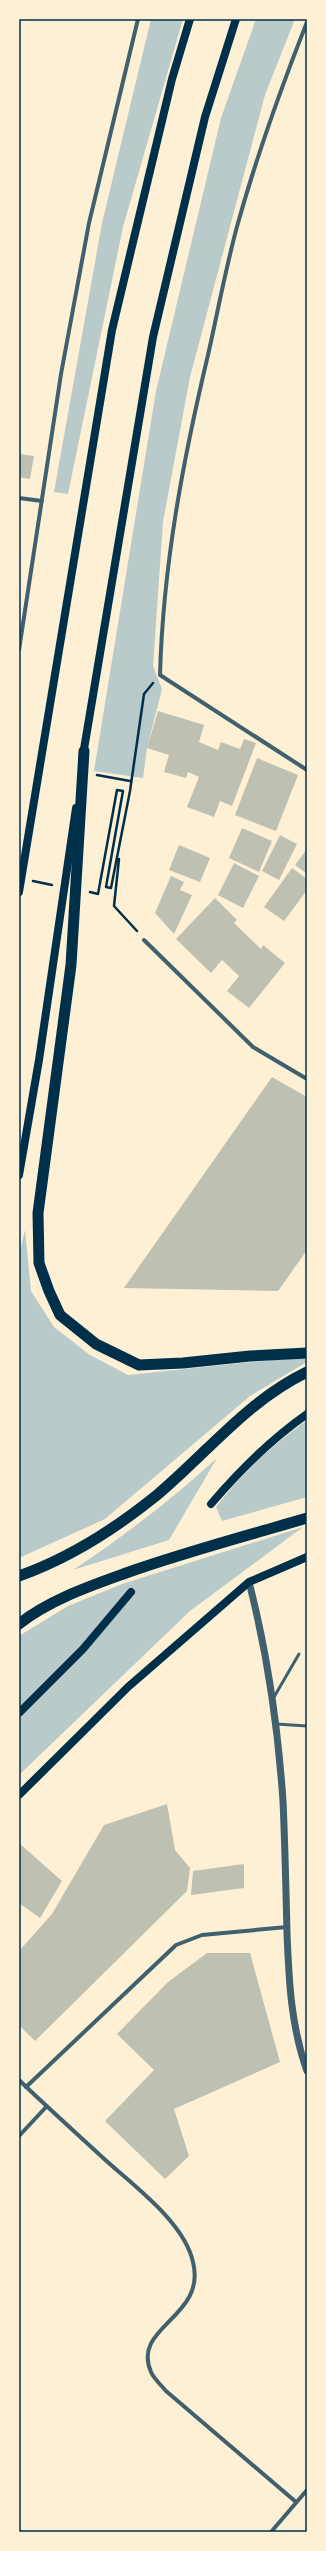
<svg xmlns="http://www.w3.org/2000/svg" width="326" height="2551" font-family="'Alegreya Sans',sans-serif">
<style>
.green{fill:#b9caca}
.building{fill:#bec0b2}
.lines{fill:none;stroke-linecap:round;stroke-linejoin:round}
.path{stroke:#003049;stroke-width:2.5}
.service{stroke:#3f606c;stroke-width:3}
.minor{stroke:#3f606c;stroke-width:4}
.tertiary{stroke:#3f606c;stroke-width:7}
.secondary{stroke:#003049;stroke-width:8}
.trunk{stroke:#003049;stroke-width:11}
.neatline{fill:none;stroke:#003049;stroke-width:1.5}
</style>
<rect width="100%" height="100%" fill="#fdf0d5"/>
<path class="green" d="M 151,19 L 183,19 L 123,227 L 68,494 L 54,492 L 102,223 Z
M 256,19 L 295,19 L 265,95 L 190,377 L 163,522 L 153,666 L 162,689 L 147,748 L 143,778 L 94,771 L 156,391 L 221,118 Z
M 25,1230 L 31,1291 L 54,1327 L 90,1355 L 128,1375 L 307,1356 L 307,1362 L 250,1396 L 105,1519 L 19,1558 L 19,1255 Z
M 307,1420 L 307,1497 L 222,1521 L 216,1507 C 242,1473 272,1445 307,1420 Z
M 217,1458 L 169,1540 L 73,1570 C 124,1536 171,1500 217,1458 Z
M 303,1527 L 190,1611 L 19,1775 L 19,1636 L 68,1606 L 122,1584 Z"/>
<path class="building" d="M 19,454 L 34,456 L 30,479 L 19,477 Z
M 158,711 L 204,725 L 199,742 L 218,750 L 221,742 L 240,749 L 244,739 L 256,743 L 232,806 L 220,801 L 214,817 L 187,807 L 199,777 L 188,772 L 186,778 L 164,772 L 169,755 L 147,748 Z
M 257,758 L 298,775 L 276,831 L 235,815 Z
M 242,828 L 272,841 L 259,872 L 229,858 Z
M 280,835 L 297,844 L 279,880 L 262,871 Z
M 179,845 L 210,858 L 200,882 L 169,870 Z
M 307,849 L 307,874 L 295,865 Z
M 234,863 L 259,876 L 243,908 L 218,895 Z
M 292,868 L 307,879 L 307,890 L 284,921 L 264,907 Z
M 171,876 L 184,882 L 180,890 L 192,895 L 174,934 L 155,913 Z
M 215,898 L 237,920 L 234,923 L 261,949 L 263,945 L 285,963 L 249,1008 L 227,991 L 239,976 L 222,960 L 211,973 L 176,939 Z
M 272,1077 L 307,1097 L 307,1250 L 278,1291 L 124,1288 Z
M 167,1804 L 175,1850 L 190,1868 L 187,1891 L 35,2041 L 19,2025 L 19,1951 L 52,1914 L 104,1825 Z
M 19,1843 L 62,1881 L 40,1918 L 19,1903 Z
M 244,1864 L 244,1888 L 191,1895 L 193,1871 Z
M 207,1953 L 250,1953 L 280,2062 L 174,2109 L 189,2156 L 165,2179 L 105,2121 L 154,2070 L 117,2034 L 168,1982 Z"/>
<g class="lines">
<path class="path" d="M 97,775 L 130,781
M 119,859 L 114,906 L 137,931
M 33,881 L 52,885
M 90,892 L 98,894 L 117,790 L 123,791 L 106,887 L 111,888 L 130,791 L 144,694 L 153,683"/>
<path class="service" d="M 274,1697 L 299,1654
M 276,1724 L 307,1726"/>
<path class="minor" d="M 307,22 C 281,88 257,155 238,223 C 226,266 218,311 208,355 C 183,460 163,566 160,675 L 307,770
M 19,498 L 42,501
M 19,650 L 61,374 L 89,223 L 138,19
M 144,940 L 253,1047 L 307,1079
M 19,2080 C 46,2106 74,2131 101,2156 C 131,2184 184,2221 193,2262 C 207,2318 131,2326 151,2372 C 154,2379 162,2386 166,2391 L 296,2502
M 26,2087 L 176,1945 L 202,1935 L 287,1927
M 19,2136 L 47,2106
M 271,2532 L 307,2490"/>
<path class="tertiary" d="M 249,1582 C 267,1652 278,1728 283,1801 C 285,1845 286,1890 287,1934 C 289,1982 291,2026 307,2071"/>
<path class="secondary" d="M 83,755 L 153,337 L 205,117 L 236,19
M 19,892 L 112,330 L 172,79 L 190,19
M 19,1175 L 39,1060 L 76,808
M 211,1504 C 240,1470 270,1440 307,1414
M 19,1713 L 83,1649 L 131,1592
M 19,1795 L 128,1687 L 249,1582 L 307,1557"/>
<path class="trunk" d="M 84,751 L 71,965 L 38,1213 L 39,1263 L 49,1291 L 60,1315 L 96,1344 L 139,1365 L 183,1363 L 250,1356 L 307,1353
M 19,1576 C 70,1558 115,1529 157,1495 C 207,1453 247,1401 307,1372
M 19,1624 C 49,1600 90,1586 126,1573 C 185,1552 246,1536 307,1518"/>
</g>
<rect width="326" height="2551" fill="none" stroke="#fdf0d5" stroke-width="40"/>
<rect x="20" y="20" width="286" height="2511" class="neatline"/>
</svg>
